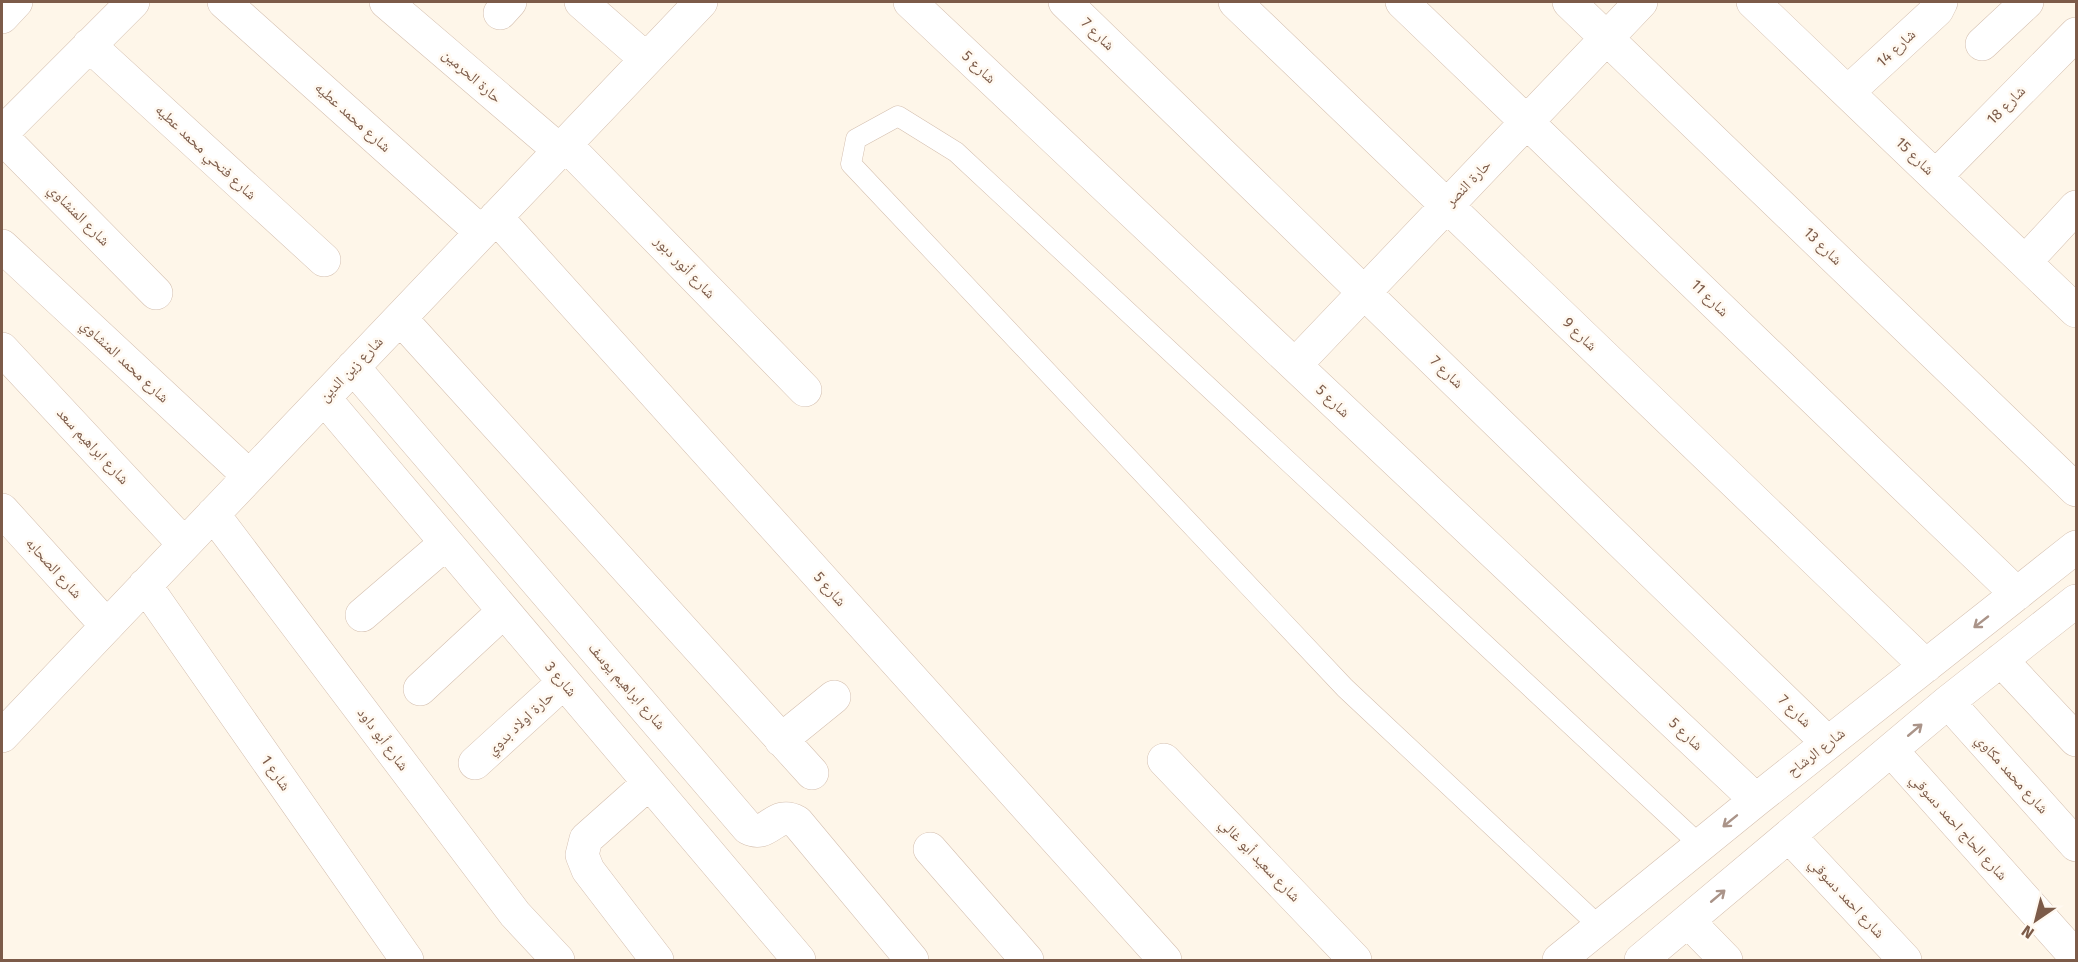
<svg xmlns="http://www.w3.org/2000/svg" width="2078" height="962" font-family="'Fira Sans','Noto Naskh Arabic',sans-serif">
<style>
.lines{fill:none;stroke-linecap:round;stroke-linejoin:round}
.lane-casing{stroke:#d4bfaf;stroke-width:21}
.street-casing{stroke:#d4bfaf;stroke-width:34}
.lane{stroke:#fff;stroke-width:20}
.street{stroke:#fff;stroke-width:33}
.oneway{stroke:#aa9489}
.labels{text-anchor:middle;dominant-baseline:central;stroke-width:5;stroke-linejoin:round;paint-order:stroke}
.street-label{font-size:15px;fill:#7c5b49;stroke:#fff9f1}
</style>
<rect width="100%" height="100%" fill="#fef6e9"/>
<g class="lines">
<defs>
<path id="lane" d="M 1600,927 L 1345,688 L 851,164 L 856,139 L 898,116 L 956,152 L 1700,845"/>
<path id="street" d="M 224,2 L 481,232
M 386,2 L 559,150
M 581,2 L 646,59
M 910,2 L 1756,800
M 1065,2 L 1828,743
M 1235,2 L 1926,666
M 1402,2 L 2017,594
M 1569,2 L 2076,490
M 1753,2 L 2076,311
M 500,13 L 510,2
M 2,17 L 16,2
M 1982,44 L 2027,2
M 89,45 L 324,260
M 1848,92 L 1937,10 L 1941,2
M 2,133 L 133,2
M 2,137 L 156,293
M 565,144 L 805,390
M 1936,176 L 2076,34
M 496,217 L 1165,960
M 2,246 L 249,476
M 2025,262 L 2076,207
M 400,318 L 812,773
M 2,349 L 184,544
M 1295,365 L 1641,2
M 353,367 L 748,828 C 769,839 774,809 797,822 L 912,960
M 324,398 L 799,960
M 2,510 L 107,626
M 213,514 L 515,914 L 558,960
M 145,585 L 407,960
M 362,615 L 446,543
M 2001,660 L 2076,740
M 420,689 L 504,611
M 1948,702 L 2076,845
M 2,736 L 701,2
M 781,740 L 834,697
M 1891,750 L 2076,957
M 1164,760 L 1355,960
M 475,763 L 564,682
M 649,783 L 586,839 L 582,855 L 588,870 L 657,960
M 1789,836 L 1905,960
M 930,849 L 1027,960
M 1688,921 L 1726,960
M 1559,960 L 1756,800 L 2076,547
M 1641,960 L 1948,702 L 2076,601"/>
</defs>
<use href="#lane" class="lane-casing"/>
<use href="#street" class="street-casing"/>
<use href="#lane" class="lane"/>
<use href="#street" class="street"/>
</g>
<defs><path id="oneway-shaft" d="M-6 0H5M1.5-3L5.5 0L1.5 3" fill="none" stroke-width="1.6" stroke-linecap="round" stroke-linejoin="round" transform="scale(1.5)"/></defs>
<g class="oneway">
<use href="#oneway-shaft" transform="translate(1981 622) rotate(142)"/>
<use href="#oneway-shaft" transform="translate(1915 730) rotate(-40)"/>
<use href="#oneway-shaft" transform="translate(1730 821) rotate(141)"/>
<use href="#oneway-shaft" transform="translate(1718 896) rotate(-40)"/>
</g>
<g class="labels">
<g class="street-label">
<text transform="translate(1098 34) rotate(44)">شارع 7</text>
<text transform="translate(1896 48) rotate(-43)">شارع 14</text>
<text transform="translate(979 67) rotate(43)">شارع 5</text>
<text transform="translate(472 76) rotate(41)">حارة الحرمين</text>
<text transform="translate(2006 105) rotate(-45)">شارع 18</text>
<text transform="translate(353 117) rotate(42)">شارع محمد عطيه</text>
<text transform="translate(206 152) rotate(43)">شارع فتحي محمد عطيه</text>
<text transform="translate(1915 156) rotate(44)">شارع 15</text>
<text transform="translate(1468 183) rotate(-46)">حارة النصر</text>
<text transform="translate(79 215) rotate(45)">شارع المنشاوي</text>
<text transform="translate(1823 246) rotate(44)">شارع 13</text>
<text transform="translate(685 267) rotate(46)">شارع أنور دبور</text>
<text transform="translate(1710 298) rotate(44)">شارع 11</text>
<text transform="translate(1580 334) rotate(44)">شارع 9</text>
<text transform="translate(125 361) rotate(43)">شارع محمد المنشاوي</text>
<text transform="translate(351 369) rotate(-46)">شارع زين الدين</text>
<text transform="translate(1447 372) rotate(44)">شارع 7</text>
<text transform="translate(1333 401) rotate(43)">شارع 5</text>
<text transform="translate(93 446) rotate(47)">شارع ابراهيم سعد</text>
<text transform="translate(54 568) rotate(48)">شارع الصحابه</text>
<text transform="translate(830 589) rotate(48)">شارع 5</text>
<text transform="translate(561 679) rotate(50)">شارع 3</text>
<text transform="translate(627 686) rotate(49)">شارع ابراهيم يوسف</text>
<text transform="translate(1795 711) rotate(44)">شارع 7</text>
<text transform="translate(520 723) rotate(-43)">حارة اولاد بدوي</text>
<text transform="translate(1686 734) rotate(43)">شارع 5</text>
<text transform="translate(383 739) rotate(53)">شارع أبو داود</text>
<text transform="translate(1816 752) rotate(-38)">شارع الرشاح</text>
<text transform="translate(276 773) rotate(55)">شارع 1</text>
<text transform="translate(2012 774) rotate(48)">شارع محمد مكاوي</text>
<text transform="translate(1959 827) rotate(48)">شارع الحاج احمد دسوقي</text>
<text transform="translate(1260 860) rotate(46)">شارع سعيد أبو غالي</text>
<text transform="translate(1847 898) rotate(47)">شارع احمد دسوقي</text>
</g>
</g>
<rect width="2078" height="962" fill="none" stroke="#7c5b49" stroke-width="6"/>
<g transform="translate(2036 920) rotate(215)" stroke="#fff9f1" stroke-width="4.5" paint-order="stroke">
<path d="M0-4.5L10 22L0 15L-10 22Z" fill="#7c5b49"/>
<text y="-9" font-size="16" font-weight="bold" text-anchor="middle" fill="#7c5b49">N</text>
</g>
</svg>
